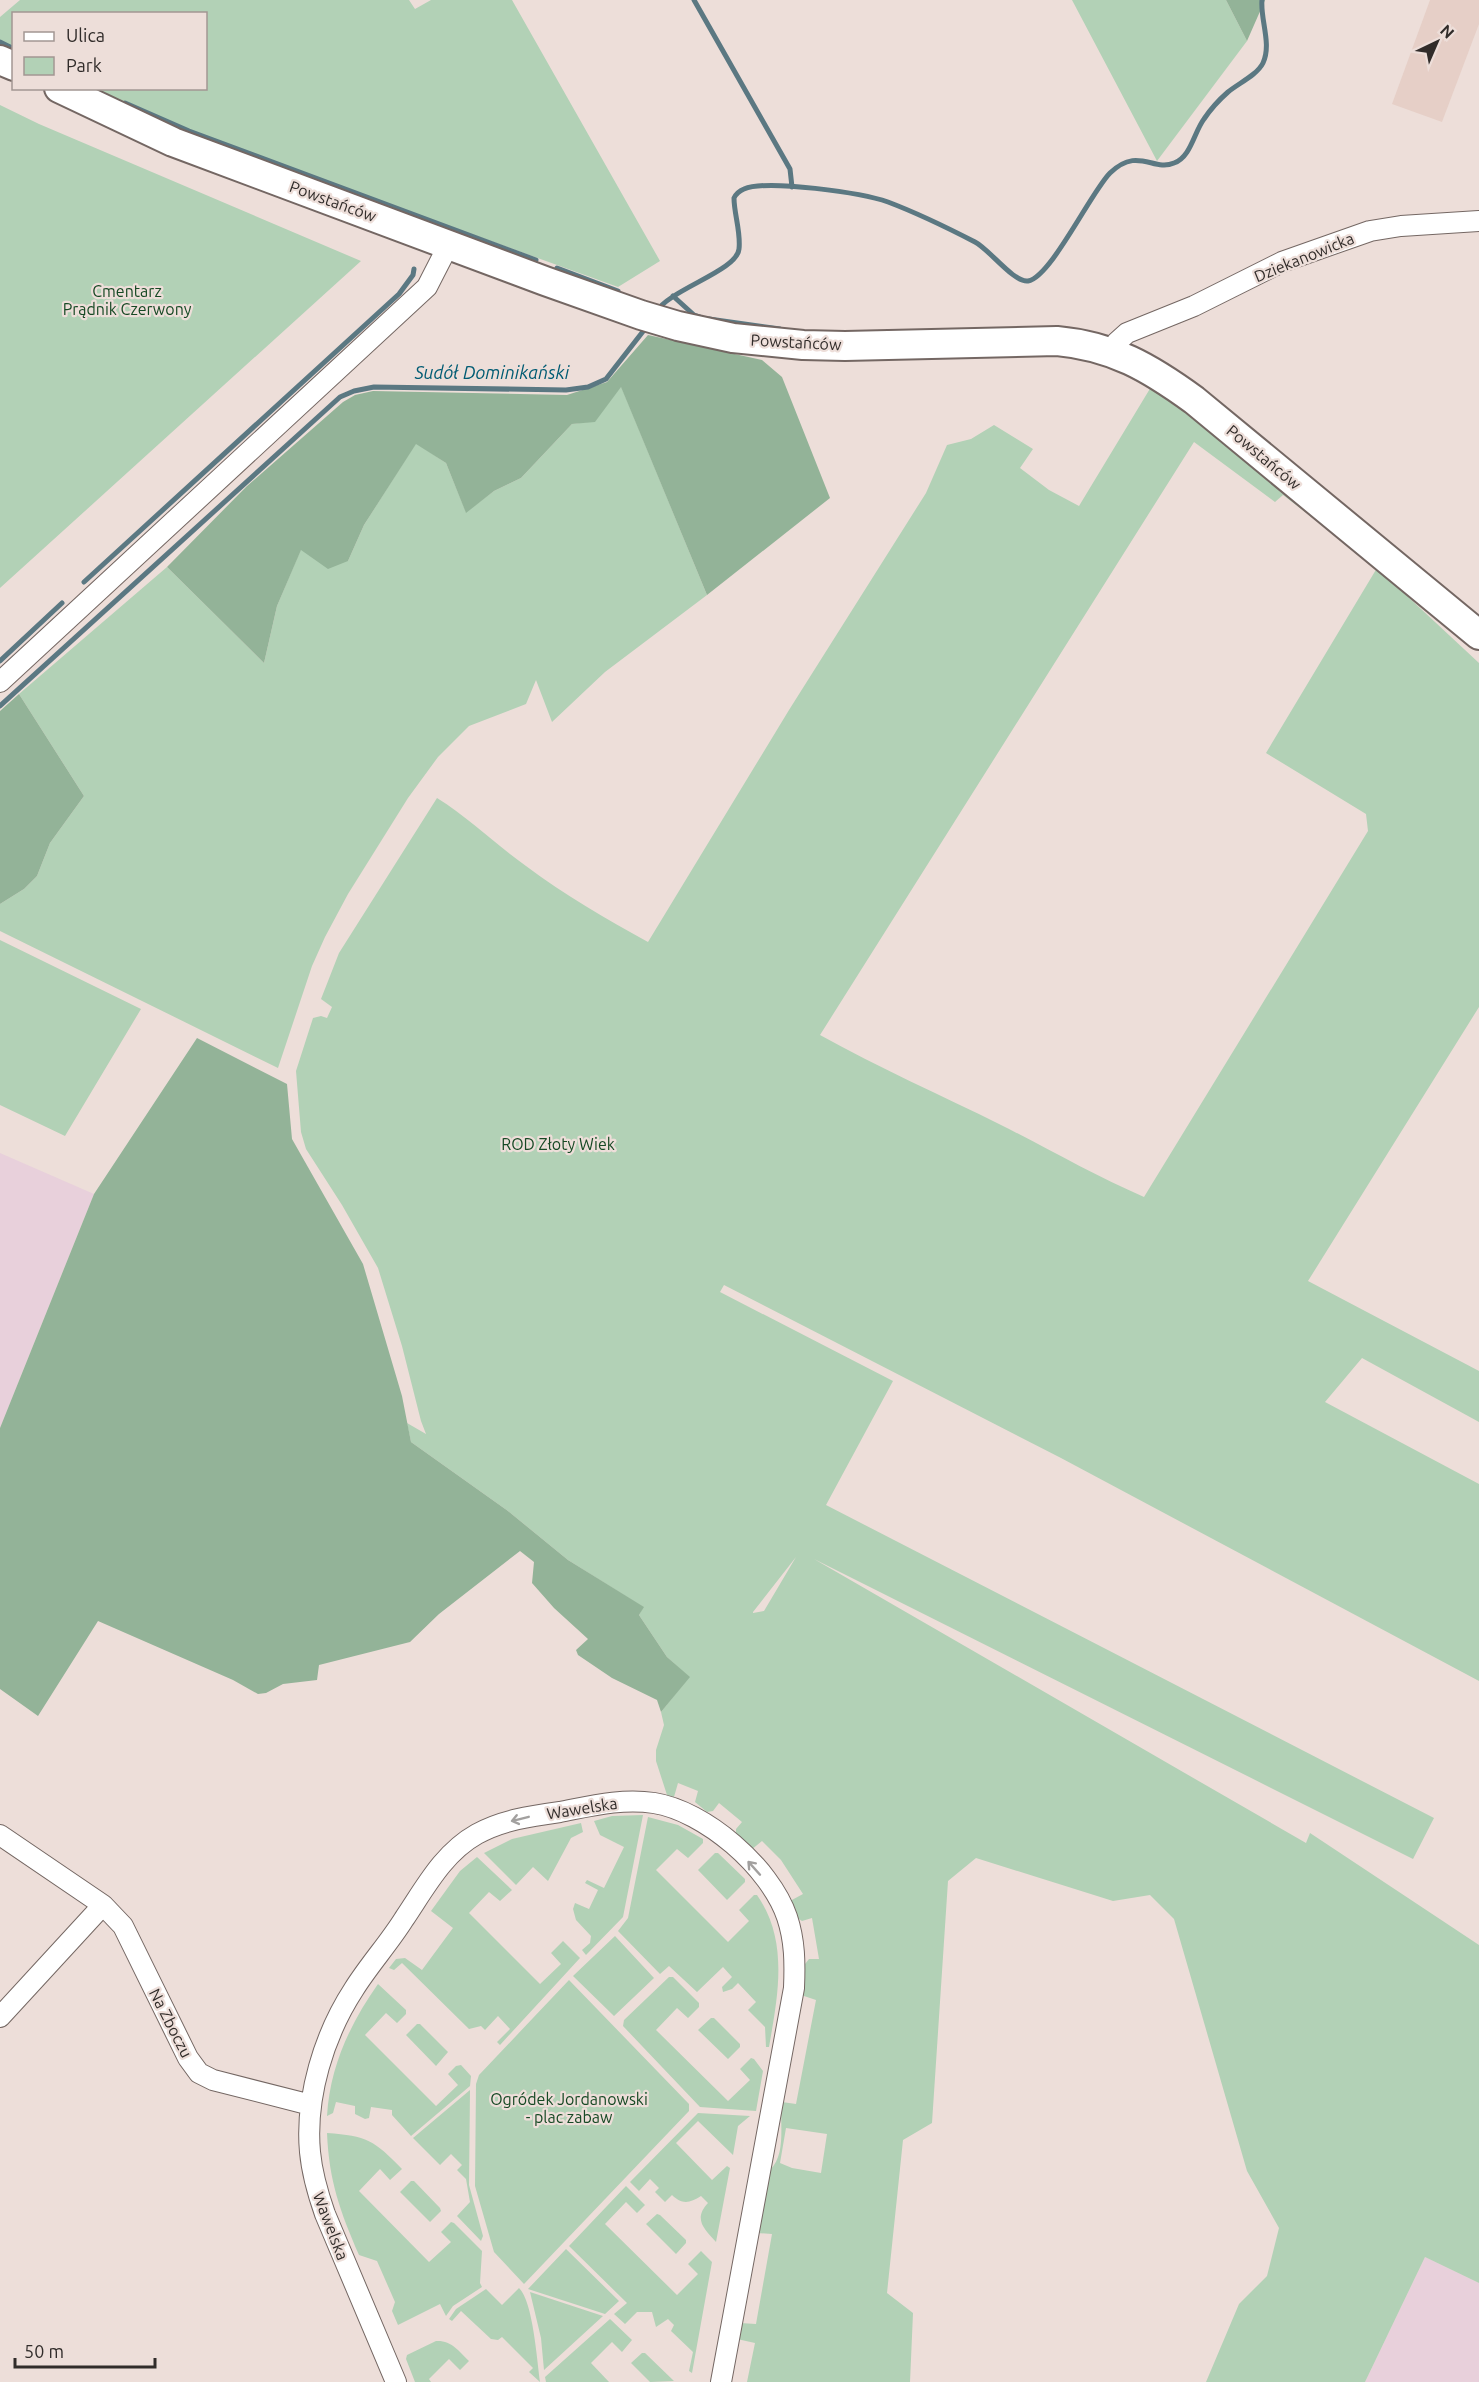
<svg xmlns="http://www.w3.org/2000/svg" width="1479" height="2382" font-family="Ubuntu,sans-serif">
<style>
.built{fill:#e6cfc7}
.industrial{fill:#e8d0db}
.green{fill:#b2d1b6;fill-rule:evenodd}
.forest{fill:#93b398}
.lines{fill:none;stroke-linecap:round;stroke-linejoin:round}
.stream{stroke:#5b7882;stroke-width:5}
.street-casing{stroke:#746763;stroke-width:22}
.secondary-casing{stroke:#746763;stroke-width:32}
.street{stroke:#fff;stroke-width:20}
.secondary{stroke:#fff;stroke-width:28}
.oneway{stroke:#a2a09f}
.labels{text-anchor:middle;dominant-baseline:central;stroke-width:4.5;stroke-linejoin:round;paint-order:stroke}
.street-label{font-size:16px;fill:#312c2a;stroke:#edded9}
.park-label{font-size:16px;fill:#164924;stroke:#edded9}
.water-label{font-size:18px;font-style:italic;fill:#005b73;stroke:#edded9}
</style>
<rect width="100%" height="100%" fill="#edded9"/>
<path class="built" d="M 1430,0 L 1479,0 L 1479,24 L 1442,122 L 1392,104 Z"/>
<path class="industrial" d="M 0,1153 L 94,1194 L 0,1428 Z
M 1425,2257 L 1479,2283 L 1479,2382 L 1365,2382 Z"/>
<path class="green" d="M 20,0 L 409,0 L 415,9 L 431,0 L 512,0 L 660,261 L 618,287 L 180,129 L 97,89 L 206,88 L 206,14 L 14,14 L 13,47 L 0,40 L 0,17 Z
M 1072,0 L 1226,0 L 1247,41 L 1157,161 Z
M 0,105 L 39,124 L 361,261 L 0,588 Z
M 621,386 L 707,595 L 605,672 L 552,722 L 536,680 L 526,704 L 469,726 L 438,757 L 408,798 L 348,894 L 325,937 L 312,966 L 278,1068 L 0,931 L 0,904 L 24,889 L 37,876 L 50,843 L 84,796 L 19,694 L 167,567 L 264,663 L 277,606 L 301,549 L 348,561 L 364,525 L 416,443 L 446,463 L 466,512 L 494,491 L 521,478 L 572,424 L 595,421 Z
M 1151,387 L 1200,422 L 1323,518 L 1322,525 L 1283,495 L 1275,502 L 1194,442 L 820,1035 C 879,1068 941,1095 1001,1125 C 1049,1149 1095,1176 1144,1197 L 1368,831 L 1366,814 L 1266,753 L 1377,568 L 1479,663 L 1479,1007 L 1308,1281 L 1479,1371 L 1479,1422 L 1362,1358 L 1325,1402 L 1479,1484 L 1479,1681 L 1061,1458 L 724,1285 L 720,1292 L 893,1381 L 826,1505 L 1434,1818 L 1413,1859 L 814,1559 L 1306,1843 L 1310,1833 L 1479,1945 L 1479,2283 L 1425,2257 L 1365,2382 L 1206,2382 L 1239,2304 L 1267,2276 L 1279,2228 L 1247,2171 L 1174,1919 L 1150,1895 L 1113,1901 L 976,1858 L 948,1881 L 932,2123 L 903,2140 L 887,2293 L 913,2313 L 910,2382 L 747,2382 L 755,2343 L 737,2339 L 740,2323 L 756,2324 L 772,2234 L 757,2233 L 770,2170 C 787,2153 779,2124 782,2102 L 796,2104 L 816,2000 L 801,1995 L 805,1964 L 809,1959 L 819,1959 L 812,1918 L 802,1921 L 796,1917 L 790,1901 L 803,1894 L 781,1860 L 762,1841 L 751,1850 L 736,1835 L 736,1829 L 742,1822 L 719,1803 L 713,1811 L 707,1812 L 695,1802 L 698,1791 L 678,1783 L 674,1797 L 667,1795 L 656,1761 L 656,1750 L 664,1725 L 661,1712 L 689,1677 L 667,1657 L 639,1615 L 643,1607 L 568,1560 L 508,1511 L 411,1442 L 407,1423 L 426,1434 L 421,1421 L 402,1346 L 378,1268 L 342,1205 L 306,1149 L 301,1132 L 296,1071 L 313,1018 L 321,1016 L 327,1018 L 332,1007 L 321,999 L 339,953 L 437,798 C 469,818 495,844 526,866 C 565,895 606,919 648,942 L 789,710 L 926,493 L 947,445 L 971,439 L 994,425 L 1033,449 L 1020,468 L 1049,490 L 1079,506 ZM 796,1557 L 764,1611 L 753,1613 L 753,1612 ZM 786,2128 L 827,2134 L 821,2173 L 792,2168 L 780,2163 Z
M 0,940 L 141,1009 L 65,1136 L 0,1105 Z
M 643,1815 L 623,1917 L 586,1955 L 582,1950 L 590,1943 L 591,1936 L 576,1920 L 573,1909 L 575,1903 L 589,1909 L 598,1890 L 585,1883 L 587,1880 L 604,1888 L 624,1847 L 600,1835 L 594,1821 L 612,1816 Z
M 648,1817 L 678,1825 L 703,1839 L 703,1843 L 688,1858 L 677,1849 L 656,1870 L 728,1942 L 749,1921 L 739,1910 L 754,1895 L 757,1895 C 789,1941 778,1995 769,2047 L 766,2047 L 765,2027 L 748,2010 L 756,2002 L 738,1983 L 732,1989 L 723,1992 L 722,1987 L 732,1977 L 723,1967 L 697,1992 L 669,1966 L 660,1974 L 618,1931 L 628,1918 Z
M 581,1823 L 583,1832 L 571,1838 L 548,1881 L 533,1867 L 516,1885 L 484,1853 L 512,1839 Z
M 715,1853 L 718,1853 L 745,1879 L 745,1882 L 727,1900 L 698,1870 Z
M 477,1857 L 512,1890 L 500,1901 L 489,1892 L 469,1913 L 540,1984 L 561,1964 L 551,1953 L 563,1941 L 580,1958 L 500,2045 L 497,2042 L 510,2029 L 498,2016 L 485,2030 L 481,2026 L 469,2029 L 402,1963 L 394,1970 L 389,1968 L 396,1959 L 405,1958 L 422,1970 L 453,1928 L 431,1911 L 460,1871 Z
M 615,1936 L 654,1978 L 614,2016 L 573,1976 Z
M 669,1977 L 673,1977 L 699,2003 L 699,2007 L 688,2018 L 677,2008 L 656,2030 L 728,2101 L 750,2080 L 740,2069 L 751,2058 L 754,2059 L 763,2071 L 756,2111 L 700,2107 L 623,2026 L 624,2020 Z
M 569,1980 L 689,2104 L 689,2111 L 524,2284 L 494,2252 L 475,2186 L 476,2084 L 479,2075 Z
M 378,1984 L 406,2010 L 406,2014 L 397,2023 L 386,2013 L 365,2035 L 436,2106 L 458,2085 L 448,2074 L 456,2066 L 461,2065 L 471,2076 L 470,2086 L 411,2136 L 392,2115 L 392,2110 L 371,2107 L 369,2118 L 365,2119 L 355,2114 L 355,2106 L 336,2102 L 333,2113 L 327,2116 C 330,2066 350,2024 378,1984 Z
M 711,2018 L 714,2018 L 740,2044 L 740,2047 L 728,2059 L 698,2030 Z
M 417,2024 L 420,2024 L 448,2052 L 436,2066 L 406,2035 Z
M 470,2090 L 469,2185 L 483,2236 L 481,2241 L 457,2216 L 470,2202 L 466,2179 L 457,2170 L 462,2165 L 451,2154 L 440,2165 L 413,2138 Z
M 698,2113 L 750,2116 L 738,2126 L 733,2155 L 698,2121 L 676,2143 L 712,2180 L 727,2166 L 730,2168 L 716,2242 C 704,2229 693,2219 708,2203 L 701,2196 C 690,2203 682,2205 672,2195 L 665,2202 L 655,2192 L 659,2188 L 650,2179 L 639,2191 L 630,2182 Z
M 327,2133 C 367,2136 374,2140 402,2169 L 390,2180 L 380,2169 L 359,2191 L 429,2262 L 451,2242 L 441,2232 L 451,2222 L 454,2223 L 482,2251 L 480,2283 L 482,2287 L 453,2306 L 446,2316 L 440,2304 L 398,2325 L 392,2311 L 395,2302 L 377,2261 L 359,2255 C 340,2211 329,2181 327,2133 Z
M 411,2181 L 414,2181 L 440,2208 L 441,2211 L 430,2222 L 400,2192 Z
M 626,2186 L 645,2205 L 637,2213 L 626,2202 L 605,2224 L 677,2295 L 698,2274 L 688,2264 L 701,2251 L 712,2262 L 692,2373 L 689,2371 L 693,2352 L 671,2331 L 674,2325 L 668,2319 L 656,2327 L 652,2312 L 637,2312 L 625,2324 L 614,2314 L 627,2303 L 569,2246 Z
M 657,2214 L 660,2215 L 686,2240 L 686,2243 L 676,2254 L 646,2224 Z
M 566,2249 L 619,2301 L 605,2314 L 528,2289 Z
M 519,2288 C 533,2301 537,2361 540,2382 L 529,2372 L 533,2368 L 502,2337 L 498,2340 L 491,2339 L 461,2311 L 452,2321 L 449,2319 L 456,2309 L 486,2289 L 502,2305 Z
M 530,2292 L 603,2316 L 544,2370 L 541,2338 Z
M 610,2319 L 632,2340 L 622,2352 L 612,2342 L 591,2363 L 609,2382 L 546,2382 L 545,2377 Z
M 436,2341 C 451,2340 459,2351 469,2361 L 460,2370 L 449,2359 L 429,2379 L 431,2382 L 415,2382 L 406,2359 L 407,2355 Z
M 642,2353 L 645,2353 L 674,2381 L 650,2382 L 631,2363 Z"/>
<path class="forest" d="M 1226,0 L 1265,0 L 1247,41 Z
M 648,335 L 762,360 L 782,377 L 830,498 L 707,595 L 621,387 L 595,422 L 572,424 L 521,478 L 494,491 L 466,513 L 446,463 L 416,444 L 364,525 L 348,561 L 328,569 L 301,550 L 277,606 L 264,663 L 167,567 L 247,486 L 343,402 L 355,395 L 373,391 L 567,395 L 607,382 Z
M 19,694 L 84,796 L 50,843 L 37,876 L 24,889 L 0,904 L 0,711 Z
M 197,1038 L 287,1084 L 292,1139 L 363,1264 L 402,1396 L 411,1442 L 508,1511 L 568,1560 L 644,1607 L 639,1615 L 667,1657 L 690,1677 L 661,1712 L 657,1700 L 612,1678 L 578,1655 L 576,1650 L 588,1639 L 554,1608 L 532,1583 L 534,1562 L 520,1551 L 439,1614 L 410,1642 L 319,1665 L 317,1680 L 283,1684 L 266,1693 L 258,1694 L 233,1680 L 98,1621 L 38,1716 L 0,1689 L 0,1428 L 94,1194 Z"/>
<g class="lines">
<path class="stream" d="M 694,0 L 790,169 L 792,187
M 0,42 L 14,49
M 125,103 L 189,131 L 536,260
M 557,268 L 618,291
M 673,296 L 694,315 L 700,317
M 656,312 C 670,289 737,271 739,249 C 741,232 734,214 734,198 C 736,194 739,191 744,189 C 767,179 863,193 888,202 C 917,213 946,227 975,242 C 989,249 1014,283 1028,281 C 1051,277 1091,192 1110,173 C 1138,146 1153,172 1174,163 C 1191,157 1194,132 1204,119 C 1210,110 1220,99 1228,92 C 1239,83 1257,75 1263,63 C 1272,44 1260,19 1262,0
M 709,319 L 780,329
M 84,582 L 399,294 L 413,275 L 414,269
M 0,661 L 62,603
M 0,706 L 340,397 L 354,391 L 374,387 L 566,390 L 588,387 L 606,379 L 648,325"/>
<defs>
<path id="street" d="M 1112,352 L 1117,342 L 1127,333 L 1194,306 L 1282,262 L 1370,231 L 1401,226 L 1479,221
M 0,682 L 427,287 L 449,244
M 0,1835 L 103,1905 L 123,1926 L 188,2058 L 199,2073 L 213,2080 L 311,2105
M 0,2017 L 103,1905
M 396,2382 L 325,2214 C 318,2194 312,2174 310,2152 C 305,2097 324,2035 354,1989 C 369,1965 389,1943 404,1919 C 425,1888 443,1853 477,1834 C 502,1820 531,1816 560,1812 C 591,1806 622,1798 654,1803 C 705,1811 770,1867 787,1917 C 795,1941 795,1963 794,1988 L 721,2382"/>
<path id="secondary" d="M 0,60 L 14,66
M 59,88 L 173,142 L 545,281 L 641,315 L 678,326 L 733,338 L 803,345 L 845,346 L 1057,341 C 1113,346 1150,368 1194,400 L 1479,635"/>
</defs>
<use href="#street" class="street-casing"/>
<use href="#secondary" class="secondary-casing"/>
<use href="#street" class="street"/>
<use href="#secondary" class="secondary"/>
</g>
<defs><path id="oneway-shaft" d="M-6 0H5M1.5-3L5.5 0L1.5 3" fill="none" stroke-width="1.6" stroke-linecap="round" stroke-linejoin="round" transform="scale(1.5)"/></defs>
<g class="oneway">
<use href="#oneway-shaft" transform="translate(520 1819) rotate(166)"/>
<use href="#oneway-shaft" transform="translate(754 1868) rotate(-132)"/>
</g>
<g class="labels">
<g class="street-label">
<text transform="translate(333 201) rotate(20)">Powstańców</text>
<text transform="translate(1304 257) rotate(-22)">Dziekanowicka</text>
<text transform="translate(796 342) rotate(3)">Powstańców</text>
<text transform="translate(1264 457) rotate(40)">Powstańców</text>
<text transform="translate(582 1808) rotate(-9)">Wawelska</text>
<text transform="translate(171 2023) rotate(63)">Na Zboczu</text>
<text transform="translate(331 2226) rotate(69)">Wawelska</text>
</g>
<g class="park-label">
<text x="127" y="291">Cmentarz<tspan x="127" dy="18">Prądnik Czerwony</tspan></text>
<text x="558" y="1144">ROD Złoty Wiek</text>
<text x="569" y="2099">Ogródek Jordanowski<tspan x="569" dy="18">- plac zabaw</tspan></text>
</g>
<g class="water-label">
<text x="492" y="372">Sudół Dominikański</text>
</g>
</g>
<rect x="12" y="12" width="195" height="78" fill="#edded9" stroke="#a29793" stroke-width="1.5"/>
<rect x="24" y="32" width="30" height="9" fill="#ffffff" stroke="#a29793" stroke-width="1.5"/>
<text x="66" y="42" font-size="18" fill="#312c2a">Ulica</text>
<rect x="24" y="57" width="30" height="18" fill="#b2d1b6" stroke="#a29793" stroke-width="1.5"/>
<text x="66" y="72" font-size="18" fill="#312c2a">Park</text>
<g transform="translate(1437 42) rotate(44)" stroke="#edded9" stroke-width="4.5" paint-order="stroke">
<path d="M0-4.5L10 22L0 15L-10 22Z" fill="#312c2a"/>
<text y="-9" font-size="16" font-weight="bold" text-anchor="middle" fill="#312c2a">N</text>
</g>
<path d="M15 2358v9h140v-9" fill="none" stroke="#312c2a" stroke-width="3"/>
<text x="24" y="2358" font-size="18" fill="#312c2a" stroke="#edded9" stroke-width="4.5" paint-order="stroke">50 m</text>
</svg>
